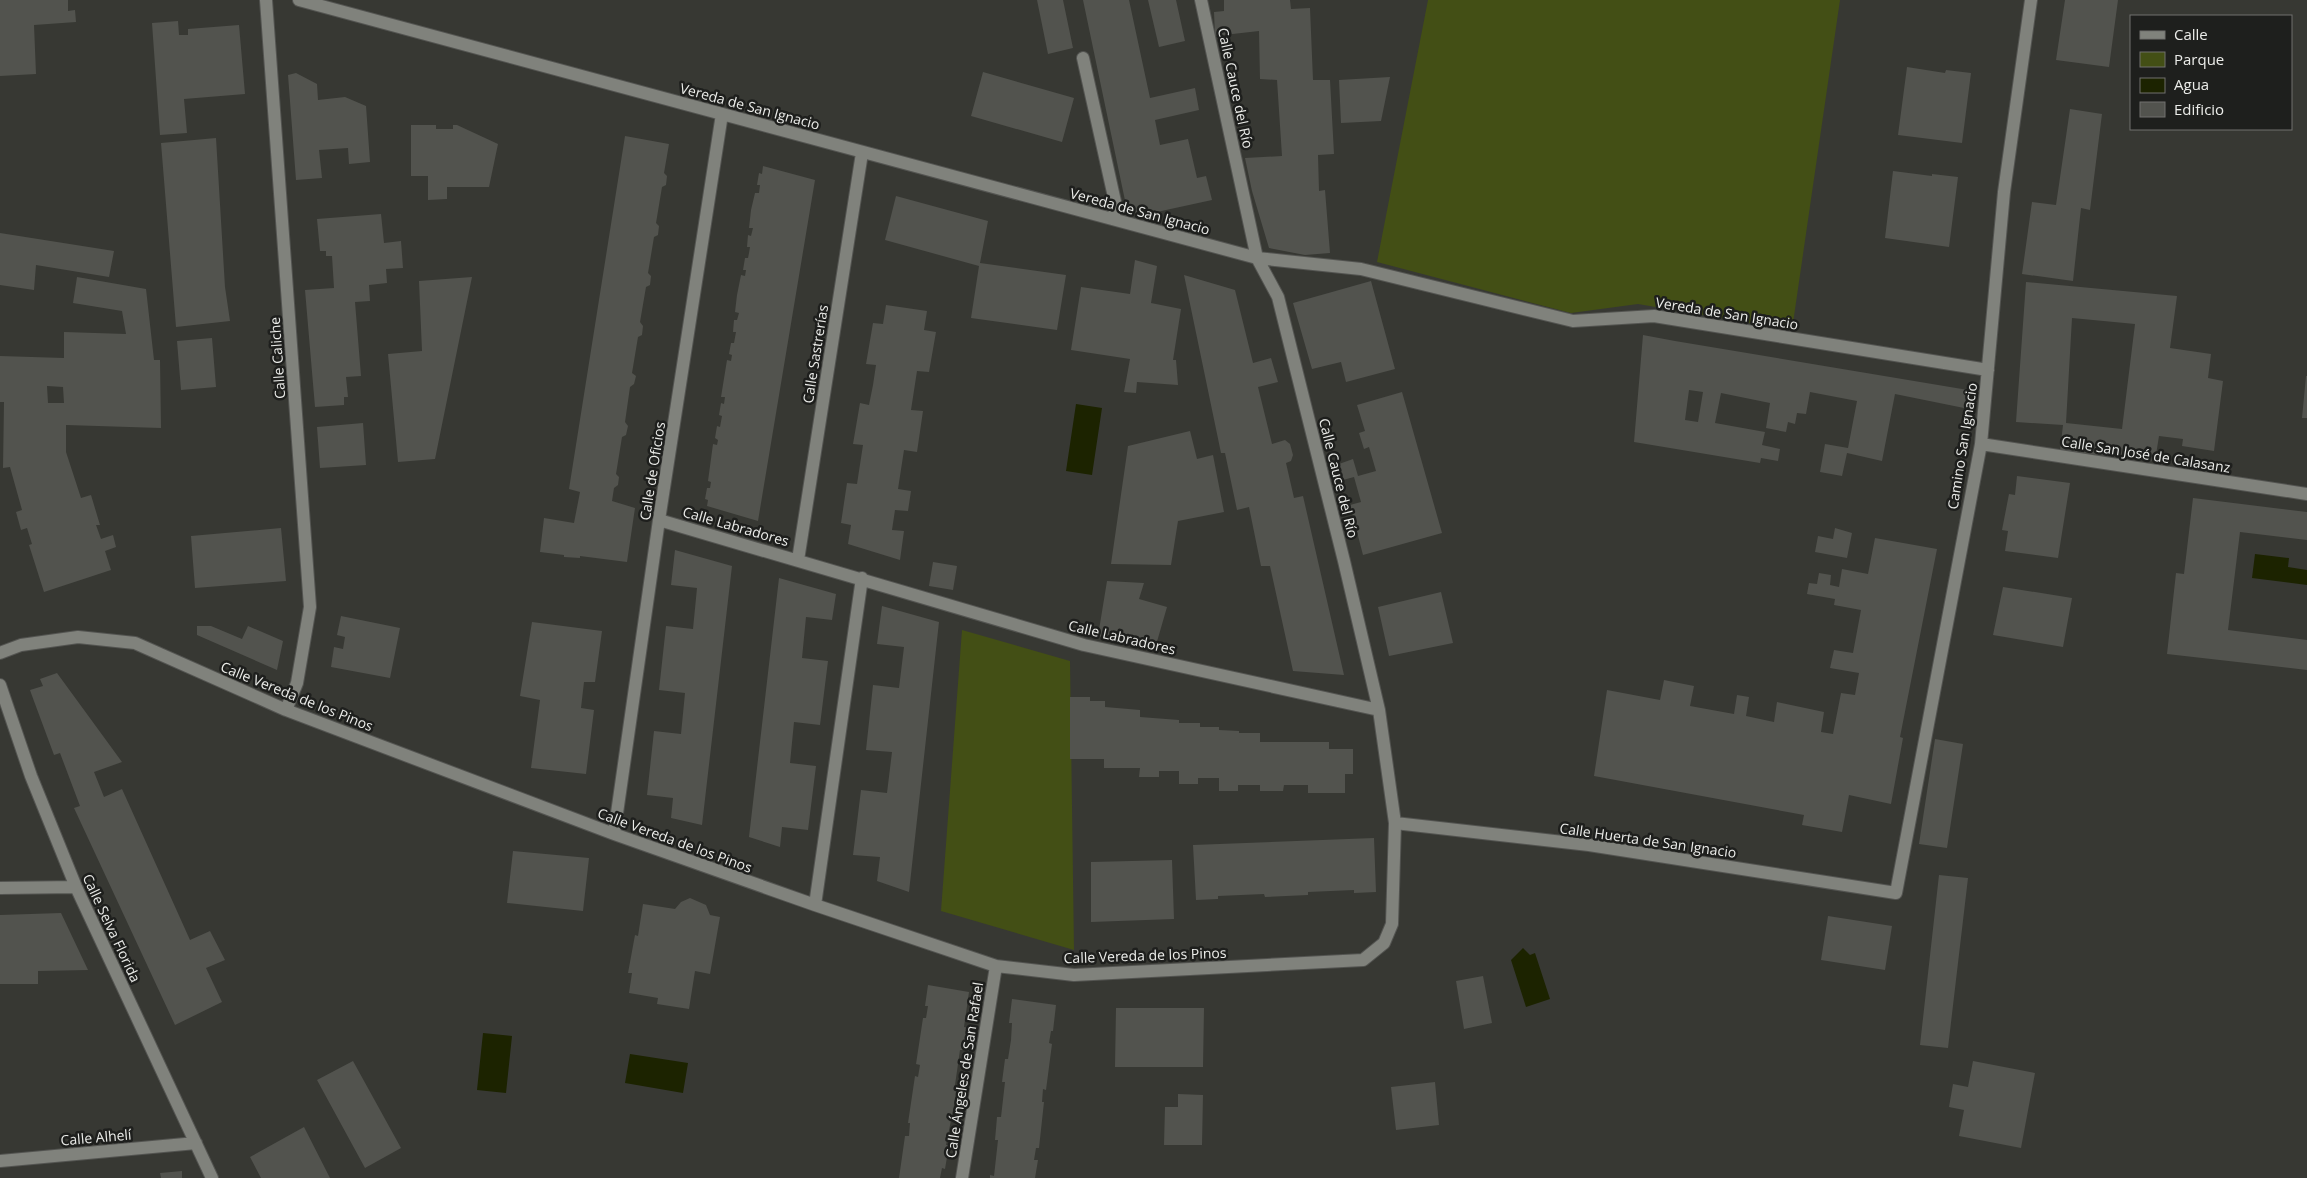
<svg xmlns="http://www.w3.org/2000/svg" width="2307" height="1178" font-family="'Open Sans',sans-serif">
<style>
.green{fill:#434f15}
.water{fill:#1c2300}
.building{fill:#52534e;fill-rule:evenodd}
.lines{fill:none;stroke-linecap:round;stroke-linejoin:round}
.minor-casing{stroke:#535451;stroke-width:14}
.minor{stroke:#80827c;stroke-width:12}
.labels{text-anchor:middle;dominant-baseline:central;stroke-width:5;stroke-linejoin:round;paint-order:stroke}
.street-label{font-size:14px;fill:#ebece9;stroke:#1e1f1d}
</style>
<rect width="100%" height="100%" fill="#373833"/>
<path class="green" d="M 1428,0 L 1840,0 L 1792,330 L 1638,304 L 1571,313 L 1377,262 Z
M 962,630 L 1070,661 L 1074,950 L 941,911 Z"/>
<path class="water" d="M 1076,404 L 1102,408 L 1092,475 L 1066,471 Z
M 2255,554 L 2289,558 L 2288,567 L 2307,570 L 2307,585 L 2252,578 Z
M 1523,948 L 1530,955 L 1535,953 L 1550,999 L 1526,1007 L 1511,960 Z
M 483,1033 L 512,1036 L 506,1093 L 477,1090 Z
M 630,1054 L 688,1063 L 683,1093 L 625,1083 Z"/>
<path class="building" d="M 0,0 L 68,0 L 68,11 L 75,10 L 76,22 L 34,25 L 36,74 L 0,76 Z
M 1037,0 L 1063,0 L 1073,48 L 1048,54 Z
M 1083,0 L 1129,0 L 1150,98 L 1195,88 L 1199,110 L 1155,120 L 1160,145 L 1188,139 L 1197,178 L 1206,176 L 1212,200 L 1143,215 L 1127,210 Z
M 1148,0 L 1176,0 L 1185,41 L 1159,47 Z
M 1224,0 L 1290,0 L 1291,9 L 1310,8 L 1313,80 L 1330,80 L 1334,154 L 1318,155 L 1319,191 L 1325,190 L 1330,253 L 1305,255 L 1269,248 L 1252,191 L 1245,158 L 1282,156 L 1277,80 L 1260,79 L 1259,31 L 1215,36 L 1214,12 L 1224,11 Z
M 2065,0 L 2118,0 L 2109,67 L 2056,60 Z
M 178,21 L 179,35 L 188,35 L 188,29 L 239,25 L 245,94 L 184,99 L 187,133 L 160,135 L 152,23 Z
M 1907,67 L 1945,73 L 1946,70 L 1971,73 L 1962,143 L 1898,135 Z
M 983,72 L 1074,98 L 1062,142 L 971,116 Z
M 296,73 L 317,84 L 318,100 L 345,97 L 366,106 L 370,162 L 349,164 L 348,148 L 319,150 L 322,178 L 296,180 L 288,75 Z
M 1390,77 L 1381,121 L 1341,123 L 1339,80 Z
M 2070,109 L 2102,114 L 2090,210 L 2081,208 L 2073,281 L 2022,274 L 2032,202 L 2056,205 Z
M 411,125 L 436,125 L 436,129 L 453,129 L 453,125 L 457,125 L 498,144 L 489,187 L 447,187 L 447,199 L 428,200 L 428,176 L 411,176 Z
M 625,136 L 669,144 L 664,173 L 667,176 L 666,185 L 662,187 L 656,223 L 659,226 L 658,235 L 654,237 L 648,273 L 651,276 L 650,285 L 646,287 L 640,322 L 643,326 L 642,335 L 638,337 L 632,373 L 636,376 L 634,384 L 630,387 L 625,422 L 628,426 L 626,435 L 622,437 L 616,474 L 619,477 L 618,485 L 614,488 L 612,501 L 635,508 L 627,562 L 580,556 L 580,558 L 564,557 L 564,555 L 540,552 L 544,518 L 574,523 L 580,492 L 569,489 Z
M 216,138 L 225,287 L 230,321 L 176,327 L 161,143 Z
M 763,166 L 815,180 L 758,521 L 707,506 L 708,500 L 705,499 L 707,488 L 710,488 L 711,482 L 708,481 L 713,444 L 717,445 L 718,440 L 715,438 L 717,426 L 720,427 L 722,416 L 719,415 L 721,403 L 724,404 L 725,397 L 721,397 L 727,360 L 731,361 L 732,355 L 729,354 L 731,343 L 734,343 L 736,332 L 733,332 L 734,320 L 737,320 L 739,313 L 735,312 L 737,295 L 741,275 L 745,276 L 746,270 L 743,270 L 745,258 L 748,258 L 749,253 L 750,247 L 747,247 L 748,235 L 751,236 L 753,228 L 749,228 L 751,210 L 755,193 L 759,193 L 760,185 L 757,185 L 759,173 L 762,174 Z
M 1893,171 L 1932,176 L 1932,174 L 1958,177 L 1949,247 L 1885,238 Z
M 896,196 L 988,221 L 980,263 L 1066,275 L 1057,330 L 971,318 L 979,266 L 885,240 Z
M 381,214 L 384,243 L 401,241 L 403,268 L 386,269 L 387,283 L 369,285 L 370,301 L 355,302 L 361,376 L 346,377 L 348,397 L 344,397 L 344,405 L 315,407 L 305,290 L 334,288 L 332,256 L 326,256 L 326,251 L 320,251 L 317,219 Z
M 0,233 L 114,251 L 109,277 L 36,265 L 34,290 L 0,285 Z
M 1135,260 L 1157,266 L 1151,303 L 1181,309 L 1173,360 L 1176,360 L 1178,385 L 1137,382 L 1136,393 L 1124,392 L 1130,359 L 1071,350 L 1081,287 L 1130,294 Z
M 1184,275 L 1235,290 L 1253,363 L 1271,358 L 1278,382 L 1258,387 L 1272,444 L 1285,440 L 1290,444 L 1293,455 L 1291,461 L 1286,463 L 1294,498 L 1303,496 L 1344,675 L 1293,671 L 1270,566 L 1261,566 L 1249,507 L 1237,510 L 1225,453 L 1221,453 Z
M 77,277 L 146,289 L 154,360 L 160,360 L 161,428 L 66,425 L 66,452 L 81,498 L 91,495 L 100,525 L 96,525 L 101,539 L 113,535 L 116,547 L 105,551 L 111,570 L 44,592 L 29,545 L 32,544 L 27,528 L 21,530 L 16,512 L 22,510 L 10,467 L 3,468 L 4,402 L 0,402 L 0,356 L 64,358 L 64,332 L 126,334 L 122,311 L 73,303 ZM 47,386 L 63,387 L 64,403 L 48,403 Z
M 472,277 L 435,459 L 398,462 L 388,354 L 422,351 L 419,281 Z
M 1371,281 L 1395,369 L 1346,382 L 1341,362 L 1312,369 L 1293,303 Z
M 2026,282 L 2177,296 L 2170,348 L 2211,354 L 2208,378 L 2223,381 L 2214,451 L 2182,446 L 2183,439 L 2159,436 L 2155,461 L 2060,451 L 2063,425 L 2016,422 ZM 2072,318 L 2135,324 L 2122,429 L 2066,423 Z
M 886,305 L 927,311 L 924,330 L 936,332 L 929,372 L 917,371 L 911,410 L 923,411 L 917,452 L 904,450 L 898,489 L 911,491 L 908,511 L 895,510 L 892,530 L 904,531 L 900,560 L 848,544 L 851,525 L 841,523 L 847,483 L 857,484 L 863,445 L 853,444 L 860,403 L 869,405 L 873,385 L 876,365 L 866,364 L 873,323 L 883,324 Z
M 1643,335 L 1675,341 L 1968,390 L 1964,408 L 1895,394 L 1882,461 L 1847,453 L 1842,476 L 1820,472 L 1825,444 L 1848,448 L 1857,401 L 1810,392 L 1806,414 L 1797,413 L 1795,424 L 1788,422 L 1786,432 L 1766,428 L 1770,403 L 1721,393 L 1715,423 L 1765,432 L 1762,445 L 1780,449 L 1778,461 L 1761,458 L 1760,463 L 1634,442 ZM 1689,390 L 1703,392 L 1698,422 L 1685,420 Z
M 212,338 L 216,387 L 181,390 L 177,341 Z
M 2306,376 L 2307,376 L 2307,418 L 2302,418 Z
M 1402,392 L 1442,533 L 1363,555 L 1350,505 L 1361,502 L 1354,477 L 1343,480 L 1339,464 L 1353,459 L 1358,476 L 1376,471 L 1369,447 L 1364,449 L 1359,433 L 1365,431 L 1357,405 Z
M 363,423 L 366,465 L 320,468 L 317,427 Z
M 1190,431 L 1197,459 L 1213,455 L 1224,512 L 1178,521 L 1171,565 L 1111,564 L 1128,446 Z
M 2017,476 L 2070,483 L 2058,558 L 2005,551 L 2008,531 L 2002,530 L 2009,494 L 2015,495 Z
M 2193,498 L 2307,512 L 2307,540 L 2240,532 L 2228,630 L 2307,640 L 2307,670 L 2167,654 L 2176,573 L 2184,574 Z
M 281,528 L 286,581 L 195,588 L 191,536 Z
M 1835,528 L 1852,533 L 1847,558 L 1815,552 L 1818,536 L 1833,539 Z
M 1875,538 L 1937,549 L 1900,737 L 1903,738 L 1891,804 L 1849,795 L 1842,832 L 1802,825 L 1804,815 L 1594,776 L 1607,690 L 1660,700 L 1664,680 L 1694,686 L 1690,706 L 1734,714 L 1737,695 L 1749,697 L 1746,716 L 1774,722 L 1777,702 L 1824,712 L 1821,732 L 1833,734 L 1841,693 L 1855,695 L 1859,673 L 1830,668 L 1834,650 L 1853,653 L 1861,610 L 1834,605 L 1835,599 L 1807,594 L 1809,583 L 1817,584 L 1819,573 L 1831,575 L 1830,585 L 1839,587 L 1842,569 L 1868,574 Z
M 675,550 L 732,566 L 702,825 L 671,818 L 673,798 L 647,795 L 654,731 L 681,734 L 685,693 L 659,690 L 666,626 L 693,629 L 697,588 L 671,585 Z
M 933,562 L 957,566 L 953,590 L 929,586 Z
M 779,578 L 836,594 L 832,620 L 806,617 L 802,658 L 828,661 L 820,725 L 794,722 L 790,763 L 816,766 L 808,830 L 782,827 L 780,847 L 749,837 Z
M 1107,581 L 1144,583 L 1139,599 L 1167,607 L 1154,652 L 1098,636 Z
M 2003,587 L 2072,598 L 2063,647 L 1993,635 Z
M 1441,592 L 1453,643 L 1389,656 L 1378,607 Z
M 882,606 L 939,622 L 909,892 L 877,881 L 880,857 L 853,855 L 861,790 L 887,793 L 892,752 L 866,750 L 873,685 L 899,688 L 904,647 L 877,644 Z
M 341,616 L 400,628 L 390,678 L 331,667 L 334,647 L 343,649 L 345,637 L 337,635 Z
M 532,622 L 602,631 L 595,682 L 584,682 L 581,708 L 594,710 L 586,774 L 531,768 L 540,700 L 520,696 Z
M 197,626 L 211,626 L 242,639 L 248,626 L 283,641 L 277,670 L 197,635 Z
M 57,673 L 122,762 L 94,772 L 104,797 L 122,789 L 190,940 L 210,931 L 225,960 L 206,968 L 222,1002 L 175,1025 L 74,808 L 80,806 L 60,753 L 54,755 L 31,693 L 30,690 L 43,686 L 40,679 Z
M 1070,697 L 1090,697 L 1090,701 L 1105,701 L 1105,707 L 1140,710 L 1140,717 L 1179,720 L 1179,723 L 1200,723 L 1200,727 L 1219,727 L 1219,730 L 1239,731 L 1239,733 L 1260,733 L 1260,742 L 1329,742 L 1329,749 L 1353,749 L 1353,774 L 1345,774 L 1345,793 L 1308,793 L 1308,785 L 1284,785 L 1283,791 L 1260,791 L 1260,785 L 1238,785 L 1238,791 L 1219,791 L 1219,778 L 1198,778 L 1198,784 L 1179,784 L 1179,771 L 1159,771 L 1159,777 L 1139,777 L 1140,768 L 1104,768 L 1104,759 L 1070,759 Z
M 1935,739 L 1963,744 L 1947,848 L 1919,844 Z
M 1374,838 L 1376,892 L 1354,893 L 1354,890 L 1308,892 L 1308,895 L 1265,897 L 1264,894 L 1218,896 L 1218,899 L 1196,900 L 1193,845 Z
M 513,851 L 589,858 L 583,911 L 507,903 Z
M 1172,860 L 1174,919 L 1091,922 L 1091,862 Z
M 1939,875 L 1968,878 L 1948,1048 L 1920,1045 Z
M 690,898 L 706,905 L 710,915 L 720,917 L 710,974 L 695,971 L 689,1009 L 657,1004 L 658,998 L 629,993 L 632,973 L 628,973 L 635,935 L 638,936 L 643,904 L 675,909 L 681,902 Z
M 61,913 L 88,970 L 38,971 L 38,984 L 0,984 L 0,915 Z
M 1828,916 L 1892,926 L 1885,970 L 1821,960 Z
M 1483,976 L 1492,1023 L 1464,1029 L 1456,981 Z
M 928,985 L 969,992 L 964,1027 L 968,1028 L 964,1050 L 960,1050 L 955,1085 L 958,1086 L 946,1145 L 949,1145 L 945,1169 L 942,1168 L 940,1178 L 899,1178 L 905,1136 L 909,1136 L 910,1123 L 908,1123 L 915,1076 L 918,1077 L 920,1065 L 916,1064 L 923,1018 L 926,1018 L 928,1006 L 925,1006 Z
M 1012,999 L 1056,1005 L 1053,1031 L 1051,1031 L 1049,1043 L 1052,1044 L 1046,1090 L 1043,1089 L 1042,1102 L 1044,1102 L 1039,1148 L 1036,1148 L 1034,1160 L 1038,1160 L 1035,1178 L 990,1178 L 990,1175 L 994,1176 L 998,1140 L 995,1140 L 997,1117 L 1001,1117 L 1005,1082 L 1002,1082 L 1005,1059 L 1008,1059 L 1011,1040 L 1012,1023 L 1009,1023 Z
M 1116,1008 L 1204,1008 L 1203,1067 L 1115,1067 Z
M 353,1061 L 401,1148 L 365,1168 L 317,1080 Z
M 1973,1061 L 2035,1073 L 2021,1148 L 1959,1136 L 1964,1110 L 1949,1107 L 1953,1084 L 1968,1087 Z
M 1435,1082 L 1439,1125 L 1396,1130 L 1391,1087 Z
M 1178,1094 L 1203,1095 L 1202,1145 L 1164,1145 L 1165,1107 L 1178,1107 Z
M 304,1127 L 330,1178 L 261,1178 L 250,1157 Z
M 182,1171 L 182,1178 L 161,1178 L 160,1173 Z"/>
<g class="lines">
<defs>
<path id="minor" d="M 266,0 L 310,607 L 297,683 L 286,710
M 299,0 L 1257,258 L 1361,269 L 1573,321 L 1654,316 L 1988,370
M 1083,58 L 1116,206 L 1113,219
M 1981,444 L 2307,494
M 659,520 L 1084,645 L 1379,710
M 798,560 L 862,153
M 0,653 L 21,645 L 78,637 L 135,643 L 286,710 L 614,834 L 815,905 L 996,966 L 1074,975 L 1363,960 L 1384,943 L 1392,924 L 1395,823 L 1379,710 L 1344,561 L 1278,297 L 1257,258 L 1201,0
M 0,685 L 31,776 L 76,887 L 212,1178
M 1395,823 L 1589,845 L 1896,893 L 1981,444 L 2004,192 L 2031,0
M 614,834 L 659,520 L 722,114
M 0,888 L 76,887
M 815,905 L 862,578
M 0,1161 L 196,1143
M 962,1178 L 996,966"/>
</defs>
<use href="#minor" class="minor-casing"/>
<use href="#minor" class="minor"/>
</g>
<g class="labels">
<g class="street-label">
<text transform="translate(1236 88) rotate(78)">Calle Cauce del Río</text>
<text transform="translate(750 106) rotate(15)">Vereda de San Ignacio</text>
<text transform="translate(1140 211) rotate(15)">Vereda de San Ignacio</text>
<text transform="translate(1727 313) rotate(9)">Vereda de San Ignacio</text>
<text transform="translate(815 354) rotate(-81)">Calle Sastrerías</text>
<text transform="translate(277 358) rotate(-94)">Calle Caliche</text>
<text transform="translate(1962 446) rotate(-81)">Camino San Ignacio</text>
<text transform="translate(2146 454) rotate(9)">Calle San José de Calasanz</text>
<text transform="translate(652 471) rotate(-81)">Calle de Oficios</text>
<text transform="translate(1339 478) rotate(76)">Calle Cauce del Río</text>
<text transform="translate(736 526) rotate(16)">Calle Labradores</text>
<text transform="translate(1122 637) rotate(13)">Calle Labradores</text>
<text transform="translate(297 696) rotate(22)">Calle Vereda de los Pinos</text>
<text transform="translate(675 840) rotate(20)">Calle Vereda de los Pinos</text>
<text transform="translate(1648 840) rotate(8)">Calle Huerta de San Ignacio</text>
<text transform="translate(112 928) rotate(65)">Calle Selva Florida</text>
<text transform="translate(1145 955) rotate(-2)">Calle Vereda de los Pinos</text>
<text transform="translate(964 1070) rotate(-81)">Calle Ángeles de San Rafael</text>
<text transform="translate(96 1137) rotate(-5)">Calle Alhelí</text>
</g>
</g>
<rect x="2130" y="15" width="162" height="115" fill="#1e1f1d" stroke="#70716f"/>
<rect x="2140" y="31" width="25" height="8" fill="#80827c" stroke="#70716f"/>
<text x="2174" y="40" font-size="15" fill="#ebece9">Calle</text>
<rect x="2140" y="52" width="25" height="15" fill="#434f15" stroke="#70716f"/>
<text x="2174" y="65" font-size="15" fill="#ebece9">Parque</text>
<rect x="2140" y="78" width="25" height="15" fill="#1c2300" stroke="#70716f"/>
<text x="2174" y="90" font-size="15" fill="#ebece9">Agua</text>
<rect x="2140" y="102" width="25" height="15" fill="#52534e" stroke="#70716f"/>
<text x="2174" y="115" font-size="15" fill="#ebece9">Edificio</text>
</svg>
